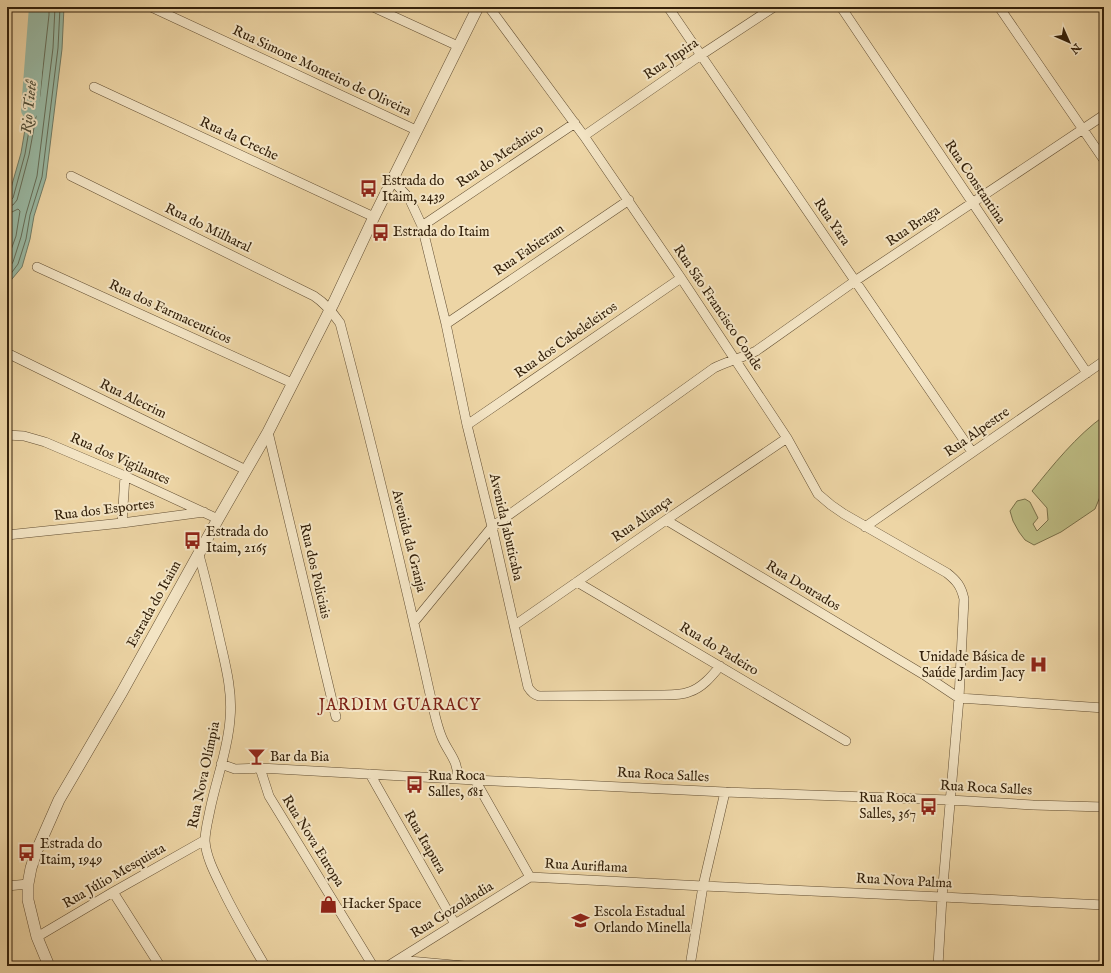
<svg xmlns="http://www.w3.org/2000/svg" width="1111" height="973" font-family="'IM FELL English',serif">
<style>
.green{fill:#bdbc83;stroke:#786e47}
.water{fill:#99b9a4;stroke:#717c67}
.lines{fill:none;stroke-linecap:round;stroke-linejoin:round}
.shore{stroke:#666d58;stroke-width:1}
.river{stroke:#99b9a4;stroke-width:18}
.minor-casing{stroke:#624e32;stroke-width:10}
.tertiary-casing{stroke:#624e32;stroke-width:12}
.minor{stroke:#f3e4c4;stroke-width:9}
.tertiary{stroke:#f3e4c4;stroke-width:11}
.labels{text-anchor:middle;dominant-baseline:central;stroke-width:4;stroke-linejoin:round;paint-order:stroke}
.street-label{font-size:14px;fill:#34210b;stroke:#f3e4c4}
.poi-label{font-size:14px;fill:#34210b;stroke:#f3e4c4;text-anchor:start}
.water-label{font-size:15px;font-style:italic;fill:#524f39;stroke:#f3e4c4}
.quarter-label{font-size:16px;letter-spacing:1px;fill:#7a1f14;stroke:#f3e4c4}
</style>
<rect width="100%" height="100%" fill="#edd5a5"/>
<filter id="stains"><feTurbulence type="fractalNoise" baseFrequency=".005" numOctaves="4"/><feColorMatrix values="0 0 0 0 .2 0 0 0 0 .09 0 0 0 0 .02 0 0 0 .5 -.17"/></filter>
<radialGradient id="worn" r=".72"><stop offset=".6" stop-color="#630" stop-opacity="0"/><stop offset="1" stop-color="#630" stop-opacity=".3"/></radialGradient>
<path class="green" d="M 1104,416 L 1104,487 L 1095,509 L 1061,532 L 1034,545 L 1025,540 L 1019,532 L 1013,521 L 1010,511 L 1017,501 L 1025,499 L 1030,502 L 1038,518 L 1033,524 L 1037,531 L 1048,520 L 1047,508 L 1032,491 C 1052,466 1077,435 1104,416 Z"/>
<path class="water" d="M 40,7 L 64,7 L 62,49 L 46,178 L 34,216 L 30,239 L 22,267 L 7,285 L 7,202 L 21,153 L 31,94 L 41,14 Z"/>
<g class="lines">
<path class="shore" d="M 7,201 L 10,201 L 13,198 L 25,154 L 35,95 L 44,15 L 44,7
M 7,206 L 13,205 L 17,200 L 29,155 L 40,95 L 49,15 L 49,7
M 7,212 L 12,212 L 18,209 L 20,211 L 16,236 L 7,261
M 7,271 L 13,262 L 21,237 L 26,214 L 37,176 L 53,48 L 55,7
M 7,279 L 18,264 L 26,239 L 30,215 L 42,177 L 58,48 L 60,7"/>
<path class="river" d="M 30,110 L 38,7"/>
<defs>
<path id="minor" d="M 151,7 L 416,130
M 373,7 L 458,46
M 489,7 L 584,136 L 681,278 L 787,438 L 818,494 L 831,505 L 844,514 L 947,573 C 957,581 961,586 964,599 L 959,698 L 942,897 L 938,966
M 668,7 L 972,452
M 841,7 L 1087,373
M 999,7 L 1104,160
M 94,87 L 374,217
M 584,136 L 701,55 L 774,7
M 71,176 L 314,296 C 325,303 332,312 340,323 C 373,449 404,576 432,703 C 435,715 437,726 442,738 C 449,754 458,760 458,779
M 392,180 L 409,198 L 422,226 L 446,324 L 467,425 L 492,527 L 528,687 C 531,692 534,695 539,696 L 664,695 C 672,695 681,695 689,692 C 702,688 712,676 720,666
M 422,226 L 575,123
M 37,267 L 292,383
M 446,324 L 629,200
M 7,353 L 246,470
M 467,425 L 681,278
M 268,432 L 336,717
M 7,435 L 24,436 L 45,442 L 125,476 L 218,519
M 666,520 L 926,676 L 959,698 L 1104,708
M 122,523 L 125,476
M 865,527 L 1104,361
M 7,535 L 122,523 L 204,512
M 199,555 C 206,580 212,606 218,632 C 224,660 233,689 230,719 C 228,750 216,780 210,810 C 208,820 205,831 205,841 C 206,856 214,872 221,886 C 234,914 250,940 265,966
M 577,582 L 846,741
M 414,622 L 492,527 L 714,368 C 728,361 742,358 756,351 L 855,281 L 1104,115
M 515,625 L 666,520 L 787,438
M 926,676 L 960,672
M 221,764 L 235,769 L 260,768 L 475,780 L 725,792 L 950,800 L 1033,805 L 1104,807
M 260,768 L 269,796 L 373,966
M 370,774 L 455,924
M 475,780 L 530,877
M 530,877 L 703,886 L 942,897 L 1104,905
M 7,886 L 28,884
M 113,892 L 160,966
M 37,937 L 113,892 L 205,840
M 398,960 L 464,966
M 388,966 L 530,877
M 690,966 L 703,886 L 725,792"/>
<path id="tertiary" d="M 49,966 L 37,937 L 28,900 L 28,884 L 31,868 L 37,850 L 59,800 L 122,692 L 218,519 L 268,432 L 334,302 L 373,219 L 478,7"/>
</defs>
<use href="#minor" class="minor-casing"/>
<use href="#tertiary" class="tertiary-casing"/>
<use href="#minor" class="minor"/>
<use href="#tertiary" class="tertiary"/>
</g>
<defs>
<symbol id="bus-bare" viewBox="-9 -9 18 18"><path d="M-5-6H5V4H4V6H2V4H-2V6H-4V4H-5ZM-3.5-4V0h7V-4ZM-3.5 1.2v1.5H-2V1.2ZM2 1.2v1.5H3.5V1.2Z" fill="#8f2418" stroke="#f3e4c4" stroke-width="2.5" paint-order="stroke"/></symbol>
<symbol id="hospital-bare" viewBox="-9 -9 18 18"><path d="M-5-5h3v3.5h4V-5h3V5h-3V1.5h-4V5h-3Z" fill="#8f2418" stroke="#f3e4c4" stroke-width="2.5" paint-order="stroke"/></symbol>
<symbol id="bar-bare" viewBox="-9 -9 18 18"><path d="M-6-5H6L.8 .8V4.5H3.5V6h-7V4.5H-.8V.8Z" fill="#8f2418" stroke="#f3e4c4" stroke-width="2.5" paint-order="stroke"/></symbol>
<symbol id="shop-bare" viewBox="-9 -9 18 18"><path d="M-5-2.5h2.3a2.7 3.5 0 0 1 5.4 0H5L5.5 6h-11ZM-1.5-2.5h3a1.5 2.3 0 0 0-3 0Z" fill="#8f2418" stroke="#f3e4c4" stroke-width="2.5" paint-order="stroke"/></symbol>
<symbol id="school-bare" viewBox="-9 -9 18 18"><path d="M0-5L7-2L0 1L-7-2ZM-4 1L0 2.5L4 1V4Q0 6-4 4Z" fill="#8f2418" stroke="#f3e4c4" stroke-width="2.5" paint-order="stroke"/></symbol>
</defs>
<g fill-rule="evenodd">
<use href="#bus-bare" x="356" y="176" width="25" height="25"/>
<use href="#bus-bare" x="368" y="220" width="25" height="25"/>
<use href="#bus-bare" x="180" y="528" width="25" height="25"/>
<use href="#hospital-bare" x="1026" y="652" width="25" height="25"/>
<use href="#bar-bare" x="244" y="744" width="25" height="25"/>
<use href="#bus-bare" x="402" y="772" width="25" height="25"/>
<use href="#bus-bare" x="916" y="794" width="25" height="25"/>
<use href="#bus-bare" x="14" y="840" width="25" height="25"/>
<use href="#shop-bare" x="316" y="892" width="25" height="25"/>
<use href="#school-bare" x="568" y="908" width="25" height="25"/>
</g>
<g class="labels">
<g class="street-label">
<text transform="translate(671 59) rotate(-34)">Rua Jupira</text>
<text transform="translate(322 71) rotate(25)">Rua Simone Monteiro de Oliveira</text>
<text transform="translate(239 139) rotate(25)">Rua da Creche</text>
<text transform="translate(500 156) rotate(-34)">Rua do Mecânico</text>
<text transform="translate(975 182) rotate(56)">Rua Constantina</text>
<text transform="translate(832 222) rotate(56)">Rua Yara</text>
<text transform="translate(913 226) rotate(-34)">Rua Braga</text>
<text transform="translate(208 228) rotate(26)">Rua do Milharal</text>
<text transform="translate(529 250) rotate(-34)">Rua Fabieram</text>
<text transform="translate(718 308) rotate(56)">Rua São Francisco Conde</text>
<text transform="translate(170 312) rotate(25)">Rua dos Farmaceuticos</text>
<text transform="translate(566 340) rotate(-35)">Rua dos Cabeleleiros</text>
<text transform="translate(133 399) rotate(26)">Rua Alecrim</text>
<text transform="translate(977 432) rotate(-35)">Rua Alpestre</text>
<text transform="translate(120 459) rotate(24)">Rua dos Vigilantes</text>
<text transform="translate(104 510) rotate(-7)">Rua dos Esportes</text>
<text transform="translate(642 519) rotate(-35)">Rua Aliança</text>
<text transform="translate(506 527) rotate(77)">Avenida Jabuticaba</text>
<text transform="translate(409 541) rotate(76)">Avenida da Granja</text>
<text transform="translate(315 571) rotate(77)">Rua dos Policiais</text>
<text transform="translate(803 586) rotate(31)">Rua Dourados</text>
<text transform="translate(154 604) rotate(-61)">Estrada do Itaim</text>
<text transform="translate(719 649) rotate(31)">Rua do Padeiro</text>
<text transform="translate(204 775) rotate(-78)">Rua Nova Olímpia</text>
<text transform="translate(663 775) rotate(3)">Rua Roca Salles</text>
<text transform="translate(986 788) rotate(3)">Rua Roca Salles</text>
<text transform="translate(313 841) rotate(58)">Rua Nova Europa</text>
<text transform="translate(425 842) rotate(60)">Rua Itapura</text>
<text transform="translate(586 866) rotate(3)">Rua Auriflama</text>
<text transform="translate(114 876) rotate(-30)">Rua Júlio Mesquista</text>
<text transform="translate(904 881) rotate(3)">Rua Nova Palma</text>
<text transform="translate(452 910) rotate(-32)">Rua Gozolândia</text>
</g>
<g class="poi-label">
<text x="382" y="181">Estrada do<tspan x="382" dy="16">Itaim, 2439</tspan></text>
<text x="393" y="232">Estrada do Itaim</text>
<text x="206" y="532">Estrada do<tspan x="206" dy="16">Itaim, 2165</tspan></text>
<text x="1025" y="657" text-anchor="end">Unidade Básica de<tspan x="1025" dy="16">Saúde Jardim Jacy</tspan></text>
<text x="270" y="757">Bar da Bia</text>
<text x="428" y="776">Rua Roca<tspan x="428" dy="16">Salles, 681</tspan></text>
<text x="916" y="798" text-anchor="end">Rua Roca<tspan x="916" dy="16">Salles, 367</tspan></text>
<text x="40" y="844">Estrada do<tspan x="40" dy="16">Itaim, 1949</tspan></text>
<text x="342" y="904">Hacker Space</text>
<text x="594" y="912">Escola Estadual<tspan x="594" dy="16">Orlando Minella</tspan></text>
</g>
<g class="water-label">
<text transform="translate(29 107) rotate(-84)">Rio Tietê</text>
</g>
<g class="quarter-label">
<text x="400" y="706">JARDIM GUARACY</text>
</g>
</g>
<rect width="1111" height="973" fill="none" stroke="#edd5a5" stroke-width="24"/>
<rect x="8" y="8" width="1095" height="957" fill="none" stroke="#34210b" stroke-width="2"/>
<rect x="12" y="12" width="1087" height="949" fill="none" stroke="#34210b"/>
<g transform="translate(1069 42) rotate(135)" stroke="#f3e4c4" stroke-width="3" paint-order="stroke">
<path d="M0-3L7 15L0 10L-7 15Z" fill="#34210b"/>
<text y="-6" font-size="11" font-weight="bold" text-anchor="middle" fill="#34210b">N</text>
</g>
<rect width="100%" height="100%" filter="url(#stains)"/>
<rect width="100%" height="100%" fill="url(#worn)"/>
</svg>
